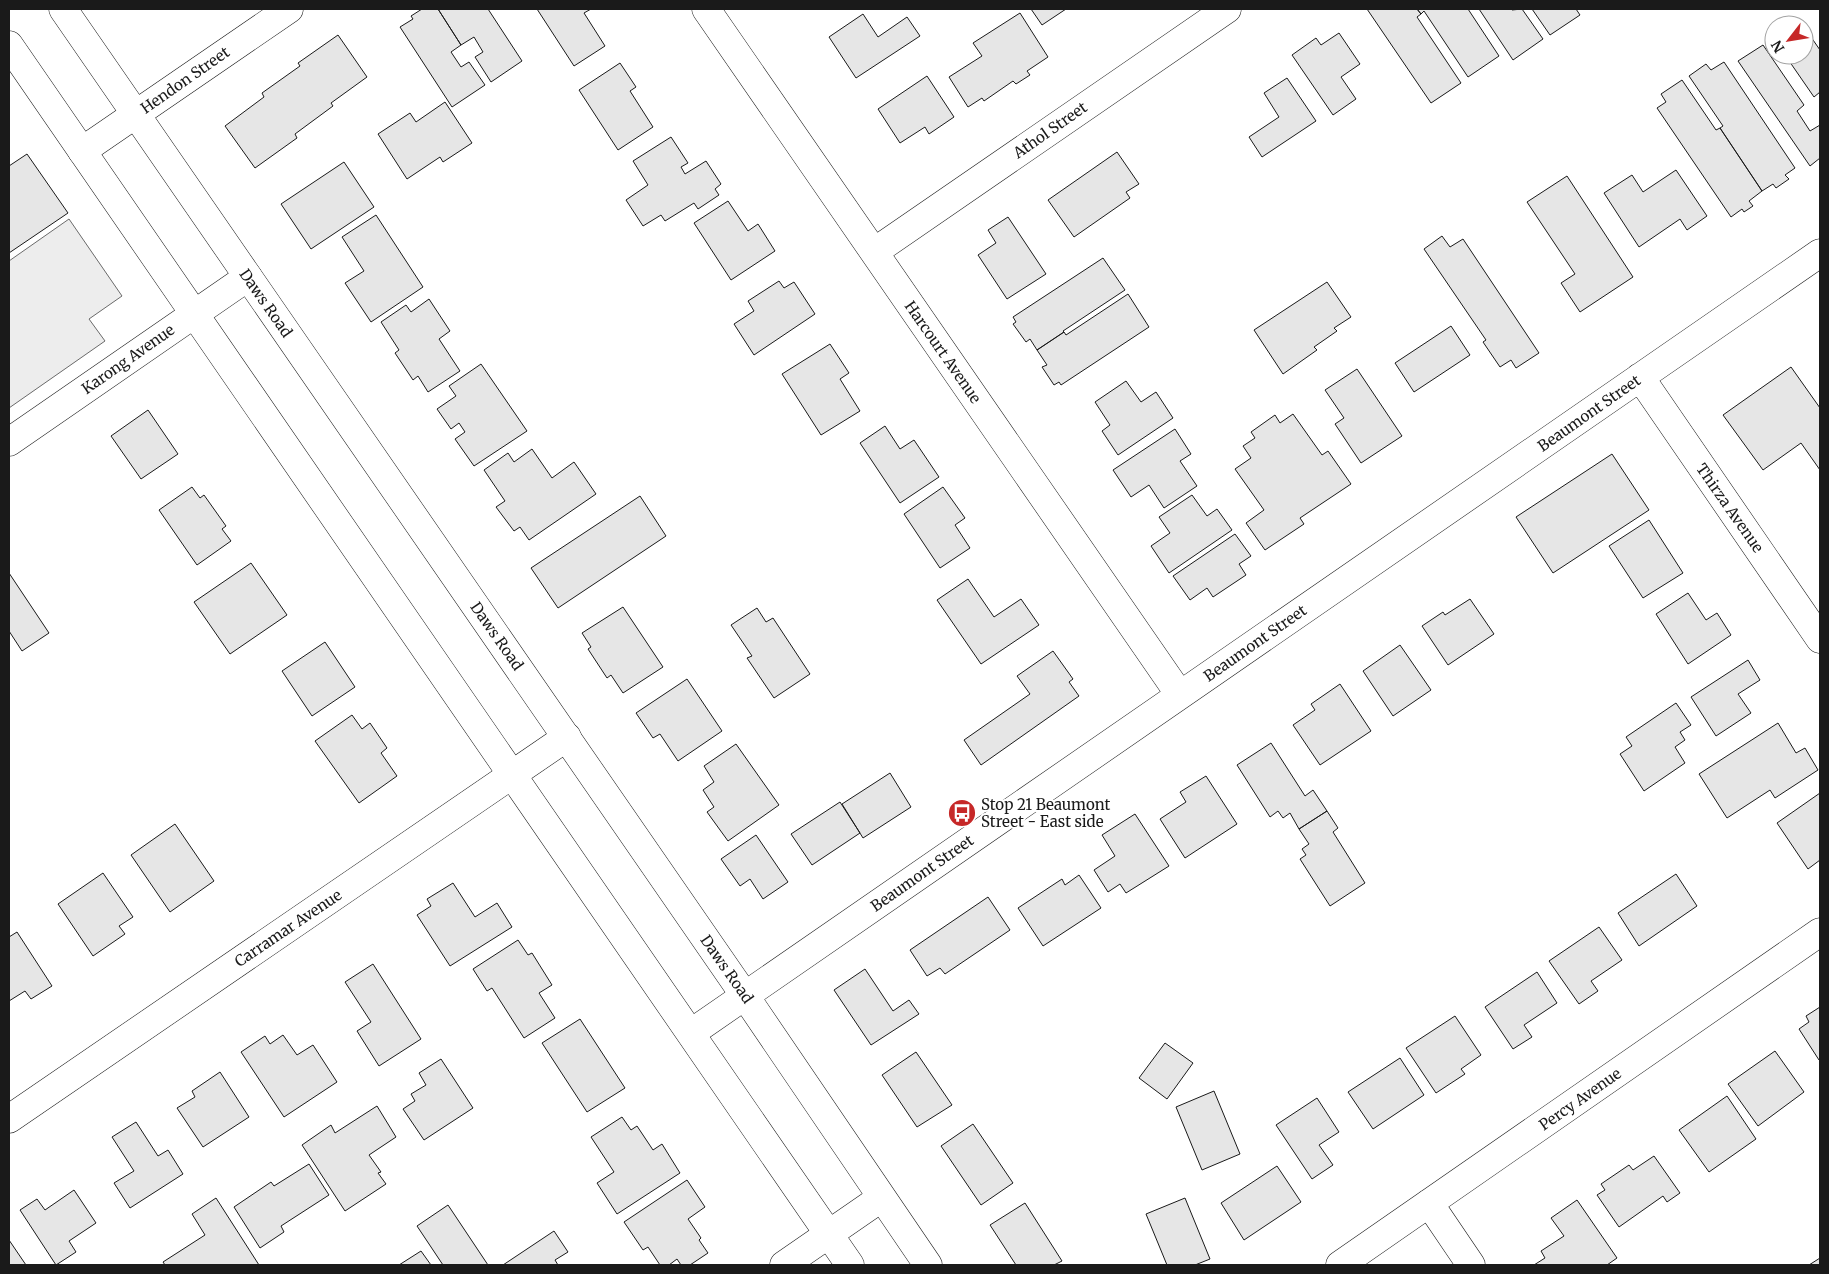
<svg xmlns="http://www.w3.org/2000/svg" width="1829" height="1274" font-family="Merriweather,serif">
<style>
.parking{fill:#ededed;stroke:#6a6a6a}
.building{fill:#e6e6e6;stroke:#1a1a1a}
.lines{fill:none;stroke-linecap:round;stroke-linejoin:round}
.minor-casing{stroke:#1a1a1a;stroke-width:29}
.secondary-casing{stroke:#1a1a1a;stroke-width:29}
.minor{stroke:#fff;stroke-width:28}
.secondary{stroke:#fff;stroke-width:28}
.labels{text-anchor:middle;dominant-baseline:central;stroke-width:4;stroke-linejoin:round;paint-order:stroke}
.street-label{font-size:15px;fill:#1a1a1a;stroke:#fff}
.poi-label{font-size:15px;fill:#1a1a1a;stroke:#fff;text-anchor:start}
</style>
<rect width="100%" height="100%" fill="#fff"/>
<path class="parking" d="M 69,219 L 122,296 L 89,319 L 105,341 L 9,408 L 9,261 Z"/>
<path class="building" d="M 422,9 L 438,9 L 461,45 L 451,52 L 461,67 L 469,62 L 485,85 L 452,107 L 400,27 L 413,19 L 411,16 Z
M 438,9 L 488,9 L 522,61 L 491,82 L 475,57 L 483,52 L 474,37 L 461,45 Z
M 537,9 L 591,9 L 584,13 L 605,46 L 574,66 Z
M 1031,9 L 1066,9 L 1042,25 Z
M 1367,9 L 1417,9 L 1421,14 L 1417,17 L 1461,83 L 1431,103 Z
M 1417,9 L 1468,9 L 1499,56 L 1468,77 L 1424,11 L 1421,14 Z
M 1479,9 L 1511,9 L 1512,10 L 1522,9 L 1543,39 L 1513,60 Z
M 1532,9 L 1576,9 L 1580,15 L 1550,35 Z
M 1020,13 L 1048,57 L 1027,71 L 1030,75 L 1016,84 L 1013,81 L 984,101 L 982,98 L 968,107 L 949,77 L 982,56 L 973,43 Z
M 863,14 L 878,37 L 907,17 L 920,36 L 856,78 L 829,37 Z
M 1804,27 L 1820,50 L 1820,92 L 1814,97 L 1785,55 L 1804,55 Z
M 1339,33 L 1360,64 L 1341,77 L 1356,99 L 1333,115 L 1292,55 L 1316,38 L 1321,45 Z
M 338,35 L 367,77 L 331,103 L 333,106 L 295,134 L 297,138 L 255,168 L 225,126 L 264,97 L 262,93 L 300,66 L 298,63 Z
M 1763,45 L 1804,105 L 1797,111 L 1810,131 L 1820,125 L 1820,158 L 1810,166 L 1738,61 Z
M 1724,62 L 1795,168 L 1785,175 L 1789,179 L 1776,188 L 1773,184 L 1762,191 L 1720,128 L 1723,126 L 1689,76 L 1706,64 L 1711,70 Z
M 620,63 L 636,87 L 630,91 L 653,127 L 618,150 L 579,90 Z
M 927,76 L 954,117 L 929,134 L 925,127 L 900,143 L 878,109 Z
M 1287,78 L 1316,121 L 1262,157 L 1249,137 L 1279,117 L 1264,93 Z
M 1682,80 L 1716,130 L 1720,128 L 1762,191 L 1749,201 L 1753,206 L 1744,212 L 1742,209 L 1731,217 L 1657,108 L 1666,102 L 1661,94 Z
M 445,102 L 472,143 L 443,162 L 440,157 L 407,179 L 378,134 L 410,113 L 416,122 Z
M 671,137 L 688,163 L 681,167 L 685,174 L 706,161 L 721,184 L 715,189 L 719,195 L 698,209 L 694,203 L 665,221 L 661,215 L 643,226 L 626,200 L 648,185 L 633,161 Z
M 1117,152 L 1139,184 L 1126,192 L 1130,198 L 1074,237 L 1048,200 Z
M 27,154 L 68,213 L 9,253 L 9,166 Z
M 344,162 L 374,207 L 311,249 L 281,204 Z
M 1676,170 L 1707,216 L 1687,230 L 1680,219 L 1639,247 L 1604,193 L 1632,175 L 1643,192 Z
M 1567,176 L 1633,277 L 1580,312 L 1561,283 L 1575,274 L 1527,202 Z
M 728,201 L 748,231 L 758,224 L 775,251 L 731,280 L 694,223 Z
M 376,215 L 423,287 L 371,322 L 345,283 L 364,271 L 342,237 Z
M 1008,217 L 1046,274 L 1007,299 L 978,255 L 996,243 L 988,230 Z
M 1442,236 L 1450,247 L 1463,239 L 1539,353 L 1516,368 L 1511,360 L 1500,367 L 1483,342 L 1486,340 L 1424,249 Z
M 1103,258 L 1125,290 L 1063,331 L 1064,332 L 1037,350 L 1030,339 L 1026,342 L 1013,324 L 1016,322 L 1013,317 Z
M 779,281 L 784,288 L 794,282 L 815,314 L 754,355 L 734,324 L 754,311 L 748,301 Z
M 1327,282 L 1351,317 L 1334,328 L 1337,331 L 1314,347 L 1317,350 L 1283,374 L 1254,330 Z
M 1128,294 L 1149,327 L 1061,385 L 1059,382 L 1054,385 L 1042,367 L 1047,365 L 1037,350 L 1064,332 L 1066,335 Z
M 429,299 L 450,331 L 439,339 L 460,371 L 428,392 L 418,376 L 413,380 L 395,353 L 399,350 L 381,322 L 406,305 L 411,312 Z
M 1451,326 L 1470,355 L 1414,392 L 1395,363 Z
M 830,344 L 849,373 L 840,379 L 860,411 L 821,435 L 782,374 Z
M 481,364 L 527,431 L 474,466 L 455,439 L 465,432 L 459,423 L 451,429 L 437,409 L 456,396 L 449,386 Z
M 1791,367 L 1820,408 L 1820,470 L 1801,443 L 1763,470 L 1723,415 Z
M 1357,369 L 1402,436 L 1361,463 L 1335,424 L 1344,418 L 1325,390 Z
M 1126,381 L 1141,402 L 1156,392 L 1173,418 L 1118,455 L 1102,431 L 1110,425 L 1095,402 Z
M 148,410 L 178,454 L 141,479 L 111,436 Z
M 1293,414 L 1322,455 L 1328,451 L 1351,484 L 1300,518 L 1304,524 L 1265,550 L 1246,523 L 1264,510 L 1235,469 L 1251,458 L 1243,446 L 1255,438 L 1251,432 L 1275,415 L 1280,423 Z
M 885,426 L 900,449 L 914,440 L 939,477 L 900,503 L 860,443 Z
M 1175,429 L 1191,454 L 1180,461 L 1197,486 L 1164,508 L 1149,485 L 1131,497 L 1113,470 Z
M 532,449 L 552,478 L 574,462 L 596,494 L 529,540 L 520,527 L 514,531 L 496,507 L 505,501 L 484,470 L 508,453 L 514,462 Z
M 1612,454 L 1649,510 L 1553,573 L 1516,517 Z
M 192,487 L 200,498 L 204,495 L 226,526 L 222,529 L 231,541 L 197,565 L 159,510 Z
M 943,487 L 965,518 L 955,525 L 970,548 L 940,568 L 904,514 Z
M 1192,495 L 1207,516 L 1217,509 L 1232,530 L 1169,573 L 1151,546 L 1170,533 L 1159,517 Z
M 640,496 L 666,536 L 558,608 L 531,568 Z
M 1649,520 L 1683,573 L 1643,598 L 1609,546 Z
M 1235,534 L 1251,556 L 1239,564 L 1246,575 L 1213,597 L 1207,588 L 1190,600 L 1173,576 Z
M 251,563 L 287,615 L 230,654 L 194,602 Z
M 9,573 L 49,633 L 22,651 L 9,631 Z
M 968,579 L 994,617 L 1021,599 L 1039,625 L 981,664 L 937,600 Z
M 1688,593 L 1706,620 L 1717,613 L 1731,635 L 1688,664 L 1656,614 Z
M 1470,599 L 1494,634 L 1448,665 L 1422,626 L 1443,612 L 1445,615 Z
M 623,607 L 663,667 L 623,693 L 611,675 L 607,678 L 588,649 L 591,647 L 582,633 Z
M 757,608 L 766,622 L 773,618 L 810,674 L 774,698 L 747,658 L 752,656 L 731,625 Z
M 325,642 L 355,687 L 312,716 L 282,671 Z
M 1400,645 L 1431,690 L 1393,716 L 1363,671 Z
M 1053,651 L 1073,679 L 1069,682 L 1079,696 L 981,765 L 964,740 L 1030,694 L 1017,676 Z
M 1748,660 L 1760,680 L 1738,694 L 1751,713 L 1716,736 L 1691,697 Z
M 687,679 L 722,731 L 678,761 L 660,734 L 653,738 L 636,713 Z
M 1340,684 L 1371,731 L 1320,765 L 1293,725 L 1315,710 L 1311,704 Z
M 1676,703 L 1691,725 L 1680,732 L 1685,740 L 1675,747 L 1685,763 L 1644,791 L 1620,754 L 1632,746 L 1626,737 Z
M 352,715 L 362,729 L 370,723 L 387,748 L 381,753 L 397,776 L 359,803 L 315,741 Z
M 1778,723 L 1796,753 L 1805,748 L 1818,770 L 1775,798 L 1770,790 L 1727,818 L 1699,774 Z
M 1271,743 L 1305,796 L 1313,790 L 1327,811 L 1299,829 L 1290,813 L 1283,818 L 1278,811 L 1270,817 L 1237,765 Z
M 736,744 L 779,805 L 728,841 L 707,812 L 714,807 L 703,790 L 714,782 L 704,766 Z
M 890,773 L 911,807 L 863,838 L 842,804 Z
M 1206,776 L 1237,824 L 1185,858 L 1160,819 L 1186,802 L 1180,792 Z
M 1820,793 L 1820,860 L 1808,869 L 1777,823 Z
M 840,802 L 860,833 L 812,865 L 791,834 Z
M 1327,811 L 1338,828 L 1333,832 L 1365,883 L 1330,906 L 1300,859 L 1306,855 L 1302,849 L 1309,844 L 1299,829 Z
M 1135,814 L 1169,866 L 1126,893 L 1120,884 L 1108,892 L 1094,870 L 1115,856 L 1102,835 Z
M 175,824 L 214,881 L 170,912 L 131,855 Z
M 756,835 L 788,882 L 763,899 L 750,879 L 740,886 L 721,859 Z
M 103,873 L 133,917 L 119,926 L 125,934 L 93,956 L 58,904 Z
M 1676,874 L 1697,906 L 1639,946 L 1618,913 Z
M 1079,875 L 1101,908 L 1043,946 L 1018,908 L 1062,879 L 1065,885 Z
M 453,883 L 475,917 L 497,903 L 512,927 L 450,966 L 417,915 L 431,906 L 427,899 Z
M 988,897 L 1010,930 L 945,974 L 940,968 L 927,976 L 910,950 Z
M 1599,927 L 1622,960 L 1591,981 L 1598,991 L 1579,1004 L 1549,961 Z
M 17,932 L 52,986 L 31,999 L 25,991 L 9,1001 L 9,937 Z
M 518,940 L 528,955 L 532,953 L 552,985 L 539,993 L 555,1018 L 524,1038 L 492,988 L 487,991 L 473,969 Z
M 373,964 L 421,1039 L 379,1066 L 357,1031 L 371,1022 L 345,982 Z
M 865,969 L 893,1011 L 909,1000 L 919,1014 L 871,1045 L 834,990 Z
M 1537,972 L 1557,1003 L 1524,1025 L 1532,1037 L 1513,1049 L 1485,1007 Z
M 1820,1007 L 1820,1059 L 1819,1060 L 1799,1029 L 1809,1022 L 1806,1016 Z
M 1455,1016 L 1481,1055 L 1461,1069 L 1465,1074 L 1436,1093 L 1406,1048 Z
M 580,1019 L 625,1088 L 587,1112 L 542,1043 Z
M 283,1035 L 297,1055 L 313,1045 L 337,1082 L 284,1117 L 241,1052 L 265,1036 L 270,1044 Z
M 1165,1043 L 1193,1063 L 1167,1099 L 1139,1078 Z
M 1775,1051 L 1804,1092 L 1758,1126 L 1728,1084 Z
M 916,1052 L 952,1105 L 917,1127 L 882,1075 Z
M 1400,1058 L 1424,1095 L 1373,1129 L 1348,1092 Z
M 441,1059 L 473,1108 L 424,1140 L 403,1109 L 415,1101 L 411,1094 L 426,1085 L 419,1073 Z
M 220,1072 L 249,1117 L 203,1147 L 177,1108 L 195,1097 L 192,1091 Z
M 1214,1091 L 1240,1154 L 1202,1170 L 1176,1107 Z
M 1727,1096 L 1756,1139 L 1709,1172 L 1679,1130 Z
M 1317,1098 L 1339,1132 L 1319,1145 L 1333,1165 L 1312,1179 L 1276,1125 Z
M 377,1106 L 396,1137 L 369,1155 L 381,1172 L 378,1173 L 386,1184 L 345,1211 L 302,1145 L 331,1125 L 335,1133 Z
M 622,1117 L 631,1130 L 637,1126 L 653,1150 L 662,1144 L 680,1173 L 617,1214 L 597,1183 L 614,1172 L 591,1137 Z
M 136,1122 L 158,1156 L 168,1150 L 183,1174 L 130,1208 L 114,1183 L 134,1171 L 112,1137 Z
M 973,1124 L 1013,1183 L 981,1205 L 941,1146 Z
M 1654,1156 L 1680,1193 L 1667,1202 L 1663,1196 L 1619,1227 L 1597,1195 L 1605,1190 L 1601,1184 L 1629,1165 L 1633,1170 Z
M 309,1164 L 329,1195 L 281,1226 L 284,1232 L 260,1248 L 234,1207 L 271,1182 L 274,1186 Z
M 1277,1166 L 1301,1202 L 1244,1240 L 1221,1203 Z
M 687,1180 L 705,1207 L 688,1219 L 701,1238 L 699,1240 L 708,1253 L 690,1265 L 681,1265 L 677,1259 L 669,1265 L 660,1265 L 648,1247 L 643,1250 L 624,1222 Z
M 74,1190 L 96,1223 L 69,1241 L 76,1252 L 56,1265 L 20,1210 L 37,1199 L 45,1210 Z
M 216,1198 L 259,1265 L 165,1265 L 163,1262 L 205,1235 L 192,1214 Z
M 1185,1198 L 1210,1259 L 1195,1265 L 1167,1265 L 1146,1214 Z
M 1577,1200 L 1617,1258 L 1607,1265 L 1534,1265 L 1545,1258 L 1541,1251 L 1564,1236 L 1551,1218 Z
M 1025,1203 L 1062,1261 L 1054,1265 L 1016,1265 L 990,1225 Z
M 448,1205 L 488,1265 L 443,1265 L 417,1226 Z
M 554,1231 L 568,1252 L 555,1260 L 558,1265 L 503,1265 Z
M 9,1240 L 26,1265 L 9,1265 Z
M 421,1251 L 431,1265 L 399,1265 Z
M 1820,1258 L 1820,1265 L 1809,1265 Z"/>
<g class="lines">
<defs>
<path id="minor" d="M 706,9 L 1180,695
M 82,151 L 289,9
M 874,252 L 1227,9
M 1640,377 L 1820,639
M 9,442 L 248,277
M 691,1033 L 1820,253
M 9,1119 L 567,737
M 1429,1203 L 1471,1265
M 784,1265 L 881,1198
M 1340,1265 L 1820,932"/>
<path id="secondary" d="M 63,9 L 745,996 L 928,1265
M 9,45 L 850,1265"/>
</defs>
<use href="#minor" class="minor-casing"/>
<use href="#secondary" class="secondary-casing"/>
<use href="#minor" class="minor"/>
<use href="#secondary" class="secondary"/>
</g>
<defs>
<symbol id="bus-disc" viewBox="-11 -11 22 22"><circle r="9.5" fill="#c62828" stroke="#fff"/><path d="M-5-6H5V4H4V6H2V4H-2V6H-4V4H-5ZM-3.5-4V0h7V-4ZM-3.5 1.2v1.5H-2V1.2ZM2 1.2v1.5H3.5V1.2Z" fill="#fff"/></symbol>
</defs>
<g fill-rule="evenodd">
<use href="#bus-disc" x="946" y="797" width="32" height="32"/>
</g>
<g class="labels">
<g class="street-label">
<text transform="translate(185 80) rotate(-35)">Hendon Street</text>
<text transform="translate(1050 130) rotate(-35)">Athol Street</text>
<text transform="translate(266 303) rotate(55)">Daws Road</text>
<text transform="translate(943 352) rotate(55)">Harcourt Avenue</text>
<text transform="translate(128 359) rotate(-35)">Karong Avenue</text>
<text transform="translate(1589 413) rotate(-35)">Beaumont Street</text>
<text transform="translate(1730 508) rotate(55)">Thirza Avenue</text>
<text transform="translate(497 636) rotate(55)">Daws Road</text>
<text transform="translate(1255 643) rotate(-35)">Beaumont Street</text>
<text transform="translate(922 873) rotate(-35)">Beaumont Street</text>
<text transform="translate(288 928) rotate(-34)">Carramar Avenue</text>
<text transform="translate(727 969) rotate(55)">Daws Road</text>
<text transform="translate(1580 1099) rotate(-35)">Percy Avenue</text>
</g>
<g class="poi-label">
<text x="981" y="804">Stop 21 Beaumont<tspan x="981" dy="17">Street - East side</tspan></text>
</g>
</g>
<rect width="1829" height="1274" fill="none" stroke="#1a1a1a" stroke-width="20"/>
<g transform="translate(1789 40) rotate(239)"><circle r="24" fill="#ffffff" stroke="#a3a3a3"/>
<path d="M0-4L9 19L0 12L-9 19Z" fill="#c62828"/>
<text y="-8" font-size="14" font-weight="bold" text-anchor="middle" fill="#1a1a1a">N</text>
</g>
</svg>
